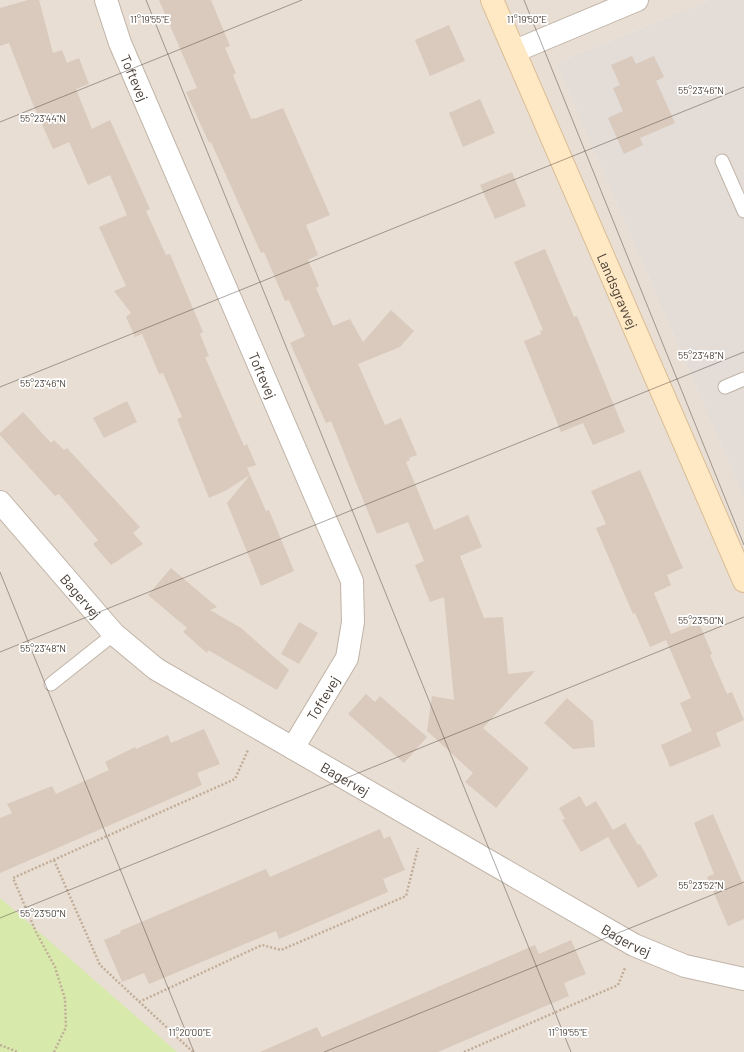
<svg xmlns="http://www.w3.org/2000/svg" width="744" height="1052" font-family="Barlow,sans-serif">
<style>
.residential{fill:#e8ded3}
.industrial{fill:#e3dcd7}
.green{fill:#d7eaac}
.building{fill:#d9cabd}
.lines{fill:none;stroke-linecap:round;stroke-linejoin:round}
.lane-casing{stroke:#c0b4a8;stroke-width:15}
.street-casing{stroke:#c0b4a8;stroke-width:24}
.secondary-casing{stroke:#d9bd95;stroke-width:24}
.path{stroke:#c2ad98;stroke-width:2.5;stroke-dasharray:2 2;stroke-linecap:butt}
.lane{stroke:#fff;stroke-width:13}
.street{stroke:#fff;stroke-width:22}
.secondary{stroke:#ffe8c4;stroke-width:22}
.ticks{fill:none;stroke:#473d35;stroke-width:1;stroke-opacity:0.45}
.labels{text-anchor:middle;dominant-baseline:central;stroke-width:3.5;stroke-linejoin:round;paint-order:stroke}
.street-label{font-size:14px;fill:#473d35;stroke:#fff}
.ticks-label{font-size:10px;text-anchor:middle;fill:#473d35;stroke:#fff;stroke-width:3.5;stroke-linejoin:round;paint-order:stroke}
</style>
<rect width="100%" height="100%" fill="#f4ede6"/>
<path class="residential" d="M 0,0 L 710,0 L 556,63 L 744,498 L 744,1052 L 0,1052 Z"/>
<path class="industrial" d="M 710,0 L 744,0 L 744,498 L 556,63 Z"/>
<path class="green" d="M 0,898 L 177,1052 L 0,1052 Z"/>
<path class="building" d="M 28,0 L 39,0 L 53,53 L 62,50 L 67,63 L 79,58 L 89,84 L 76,89 L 92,129 L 110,120 L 150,209 L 146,211 L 166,255 L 170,254 L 203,332 L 200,334 L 209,356 L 205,357 L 244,446 L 247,444 L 256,465 L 247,468 L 250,475 L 225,491 L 209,498 L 177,419 L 182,417 L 163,373 L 159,374 L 142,334 L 135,337 L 126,317 L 131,313 L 114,291 L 126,286 L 99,227 L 127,215 L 110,175 L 88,185 L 69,142 L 53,149 L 32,102 L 9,43 L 0,46 L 0,8 Z
M 159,0 L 211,0 L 230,46 L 225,48 L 236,73 L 233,75 L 251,119 L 254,118 L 254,119 L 283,108 L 330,215 L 306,225 L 318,255 L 308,260 L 319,286 L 316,288 L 333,326 L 350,319 L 363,342 L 391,310 L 414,331 L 400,347 L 358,364 L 385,425 L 401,418 L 417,455 L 409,458 L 410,460 L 406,462 L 434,530 L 468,515 L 482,547 L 460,556 L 484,618 L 503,617 L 508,674 L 535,671 L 483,728 L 529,768 L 496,808 L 465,782 L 473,773 L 427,731 L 432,696 L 454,700 L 444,597 L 430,602 L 415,565 L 424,561 L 408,522 L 377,534 L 331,421 L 326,423 L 290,343 L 305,336 L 289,300 L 285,301 L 264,252 L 261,253 L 211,142 L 209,143 L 186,92 L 197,88 Z
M 449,25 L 465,61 L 430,76 L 415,40 Z
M 632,56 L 636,64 L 654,56 L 664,77 L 656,81 L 675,123 L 640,138 L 643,145 L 624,154 L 608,118 L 623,111 L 613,88 L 620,85 L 611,65 Z
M 480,99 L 495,133 L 463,147 L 449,113 Z
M 512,172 L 526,206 L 495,219 L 480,185 Z
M 545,249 L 574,317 L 577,316 L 625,432 L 593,445 L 583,423 L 561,432 L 524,341 L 541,334 L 540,331 L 543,330 L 514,262 Z
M 127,401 L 137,422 L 104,438 L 93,418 Z
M 23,412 L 51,443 L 54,440 L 64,450 L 67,448 L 140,527 L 133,533 L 143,544 L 111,565 L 93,544 L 98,540 L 59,494 L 55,496 L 0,435 L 0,433 Z
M 640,470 L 683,568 L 667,575 L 671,585 L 654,593 L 671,634 L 699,623 L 712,654 L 710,655 L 727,694 L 732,692 L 744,720 L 716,733 L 721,746 L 670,767 L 661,745 L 692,731 L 680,703 L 691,698 L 666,640 L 650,647 L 635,613 L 633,614 L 596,528 L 606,524 L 591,491 Z
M 250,475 L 266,511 L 269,510 L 294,571 L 261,586 L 227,503 Z
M 171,568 L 217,607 L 210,610 L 241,628 L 289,670 L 277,690 L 208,650 L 207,653 L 183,632 L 187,628 L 148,595 Z
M 299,622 L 318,633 L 299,664 L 281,654 Z
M 366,694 L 375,702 L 380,696 L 427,737 L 404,763 L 348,714 Z
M 567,698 L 593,721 L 595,747 L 573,749 L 544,723 Z
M 204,729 L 220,764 L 197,773 L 202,785 L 0,873 L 0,818 L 12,813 L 7,804 L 52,786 L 56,794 L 109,770 L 105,762 L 135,747 L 136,749 L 168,735 L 171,743 Z
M 580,796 L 586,807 L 596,801 L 613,830 L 625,823 L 638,845 L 640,844 L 658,876 L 638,888 L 608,837 L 581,852 L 562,820 L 565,819 L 559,808 Z
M 713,814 L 744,886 L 744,919 L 728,926 L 707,877 L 714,874 L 694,823 Z
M 380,829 L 384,839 L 390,836 L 405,870 L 383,879 L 388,892 L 279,939 L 276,931 L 149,984 L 144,973 L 122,982 L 104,940 L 121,933 L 120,931 L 266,869 L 270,877 Z
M 571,940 L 586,974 L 564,983 L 569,996 L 438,1052 L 260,1052 L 317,1027 L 322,1037 L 535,945 L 539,954 Z"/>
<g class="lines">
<defs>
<path id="lane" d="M 722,161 L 744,211
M 725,387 L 744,379
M 51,684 L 114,634"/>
<g id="street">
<path id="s1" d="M 106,0 L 120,43 L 352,581 L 353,622 L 347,658 L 293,748"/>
<path d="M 515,51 L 637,0"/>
<path id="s2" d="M 0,502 L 114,634 L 156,669 L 634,945 L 685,966 L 744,979"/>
</g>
<g id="secondary">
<path id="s3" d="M 492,0 L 744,581"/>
</g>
</defs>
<use href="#lane" class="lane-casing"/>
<use href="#street" class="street-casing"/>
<use href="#secondary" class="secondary-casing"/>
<path class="path" d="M 54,860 L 100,965 L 193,1052
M 139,1002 L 262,945 L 281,950 L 406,896 L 418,848
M 0,1045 L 18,1052
M 54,1052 L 66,1027 L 65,999 L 55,967 L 36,932 L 13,878 L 235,779 L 248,750
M 464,1052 L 618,985 L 625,968"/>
<use href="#lane" class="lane"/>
<use href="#street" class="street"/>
<use href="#secondary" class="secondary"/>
</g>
<path class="ticks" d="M 146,0 L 571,1052M 524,0 L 744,545M 0,122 L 302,0M 0,387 L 744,87M 0,572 L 194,1052M 0,652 L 744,352M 0,918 L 744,617M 324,1052 L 744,882"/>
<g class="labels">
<g class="street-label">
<text stroke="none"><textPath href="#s1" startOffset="83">Toftevej</textPath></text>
<text stroke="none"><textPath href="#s3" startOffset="317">Landsgravvej</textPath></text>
<text stroke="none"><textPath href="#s1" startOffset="407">Toftevej</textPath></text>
<text stroke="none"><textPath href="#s2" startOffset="124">Bagervej</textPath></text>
<text transform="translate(323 698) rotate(-59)">Toftevej</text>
<text stroke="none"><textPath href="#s2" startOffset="448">Bagervej</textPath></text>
<text stroke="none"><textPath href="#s2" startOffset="772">Bagervej</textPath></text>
</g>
</g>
<g class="ticks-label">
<text x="150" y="23">11°19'55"E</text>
<text x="527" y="23">11°19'50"E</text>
<text x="701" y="94">55°23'46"N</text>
<text x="43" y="122">55°23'44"N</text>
<text x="701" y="359">55°23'48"N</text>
<text x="43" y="387">55°23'46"N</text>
<text x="701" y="624">55°23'50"N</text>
<text x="43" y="652">55°23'48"N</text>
<text x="701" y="889">55°23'52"N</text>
<text x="43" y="917">55°23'50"N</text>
<text x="190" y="1036">11°20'00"E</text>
<text x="568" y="1036">11°19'55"E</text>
</g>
</svg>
